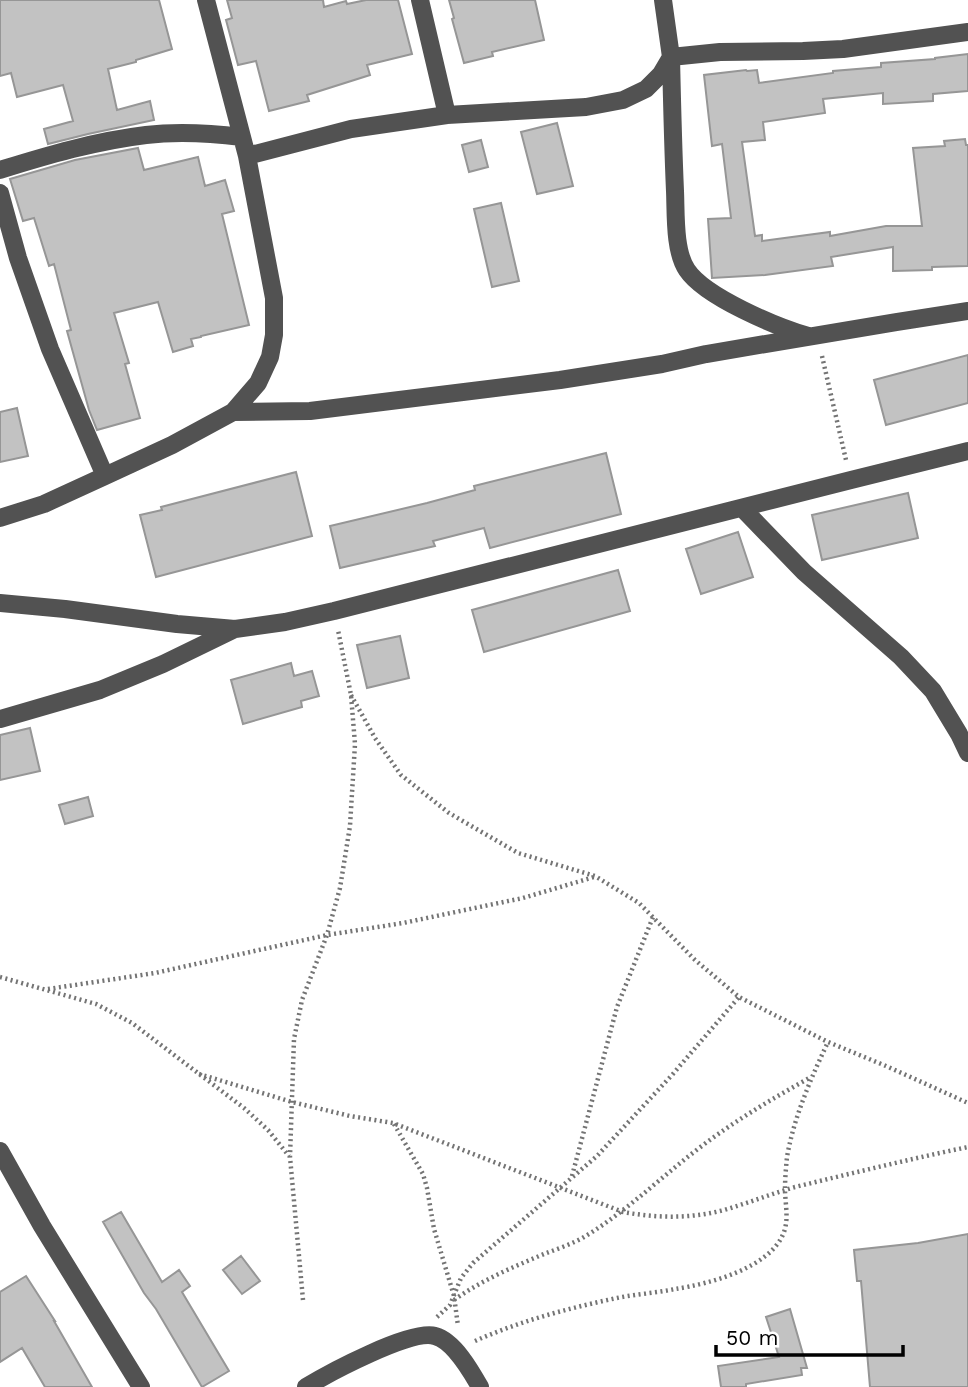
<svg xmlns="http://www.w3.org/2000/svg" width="968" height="1387" font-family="'Work Sans',sans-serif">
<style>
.building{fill:#c2c2c2;stroke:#969696;stroke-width:2}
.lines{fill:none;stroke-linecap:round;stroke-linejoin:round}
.path{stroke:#747474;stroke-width:4.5;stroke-dasharray:2 3.5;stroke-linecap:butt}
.minor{stroke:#525252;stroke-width:18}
</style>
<rect width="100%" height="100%" fill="#fff"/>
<path class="building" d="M 0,0 L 159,0 L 172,49 L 136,60 L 136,62 L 108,69 L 117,110 L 150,101 L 154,120 L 88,134 L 48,144 L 44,129 L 73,121 L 63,85 L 17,97 L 11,73 L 0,76 Z
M 227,0 L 323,0 L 324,7 L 346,1 L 347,4 L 366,0 L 398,0 L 412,54 L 367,65 L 370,75 L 307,95 L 309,101 L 269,111 L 256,61 L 238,65 L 226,20 L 232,18 Z
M 449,0 L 535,0 L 544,40 L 492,52 L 493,56 L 464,63 L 452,19 L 454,18 Z
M 968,54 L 968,91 L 933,94 L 933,101 L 883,104 L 883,93 L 823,99 L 825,113 L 763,122 L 765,140 L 742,142 L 755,236 L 762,235 L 762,241 L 830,232 L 830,236 L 886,226 L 922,226 L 913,148 L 945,146 L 944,141 L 965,139 L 966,145 L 968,145 L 968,266 L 932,267 L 932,270 L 893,271 L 893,247 L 831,257 L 833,266 L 765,275 L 712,278 L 708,219 L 731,218 L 722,144 L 712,146 L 704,75 L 746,70 L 747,71 L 757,70 L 759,83 L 833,73 L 833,71 L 881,67 L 881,63 L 935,59 L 935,58 Z
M 557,123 L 573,186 L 537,194 L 521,132 Z
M 481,140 L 488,167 L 469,172 L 462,145 Z
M 138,148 L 144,170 L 198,157 L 205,186 L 225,180 L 234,211 L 222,214 L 249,325 L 201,336 L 201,337 L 191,339 L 193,346 L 173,352 L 158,302 L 114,313 L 129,363 L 125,364 L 140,418 L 97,430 L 89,410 L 67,331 L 71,330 L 54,264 L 49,266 L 34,218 L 23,221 L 10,179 L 75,160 Z
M 501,203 L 519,281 L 492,287 L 474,209 Z
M 968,355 L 968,403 L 886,425 L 874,380 Z
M 17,408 L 28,456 L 0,462 L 0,412 Z
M 606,453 L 621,514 L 490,548 L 484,528 L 433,541 L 435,546 L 340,568 L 330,526 L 427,503 L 475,490 L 474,486 Z
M 296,472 L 312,536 L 156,577 L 140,515 L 162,510 L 161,507 Z
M 908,493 L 918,538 L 822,560 L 812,515 Z
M 738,532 L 753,577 L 701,594 L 686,549 Z
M 618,570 L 630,611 L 484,652 L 472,610 Z
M 400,636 L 409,678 L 367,688 L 357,645 Z
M 291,663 L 294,676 L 312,671 L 319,696 L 301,701 L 302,707 L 243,724 L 231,680 Z
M 30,728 L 40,771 L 0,780 L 0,735 Z
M 88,797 L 93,816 L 65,824 L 59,805 Z
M 121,1212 L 162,1282 L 179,1270 L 190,1286 L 182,1292 L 229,1371 L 202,1387 L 156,1309 L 144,1293 L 103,1222 Z
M 968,1234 L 968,1387 L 870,1387 L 861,1281 L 857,1281 L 854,1250 L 918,1243 Z
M 241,1256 L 260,1281 L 242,1294 L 223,1270 Z
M 26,1276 L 55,1321 L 54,1321 L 92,1387 L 45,1387 L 22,1348 L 0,1362 L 0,1292 Z
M 790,1309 L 807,1368 L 801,1368 L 802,1375 L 746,1384 L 746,1387 L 721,1387 L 718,1366 L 779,1357 L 766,1317 Z"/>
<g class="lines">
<path class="path" d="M 822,356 L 846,460
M 351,695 L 375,738 L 401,775 L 449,813 L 518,853 L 595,876 L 639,903 L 695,960 L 739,997 L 828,1042 L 886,1066 L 968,1103
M 0,977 L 96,1004 L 132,1023 L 244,1108 L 268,1130 L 289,1156
M 48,989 L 155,973 L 327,935 L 403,923 L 465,910 L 523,898 L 594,877
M 199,1074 L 292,1102 L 350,1116 L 393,1123 L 623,1212 C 656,1218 690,1219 724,1210 C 748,1203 771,1194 795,1187 C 853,1173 910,1159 968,1147
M 394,1124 L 423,1174 L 427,1188 L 434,1229 L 454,1296 L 458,1326
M 572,1176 L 617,1007 L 653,917
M 303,1300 L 290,1157 L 294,1039 L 302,1000 L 327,935 L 340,888 L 350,826 L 355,744 L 351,695 L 338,630
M 454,1300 C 482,1280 513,1267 544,1254 C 557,1249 572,1244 584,1237 C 624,1213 657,1181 694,1152 C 731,1123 770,1100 811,1077
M 437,1317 L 450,1305 L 461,1278 L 473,1263 L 597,1156 L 672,1075 L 739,997
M 475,1341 C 520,1321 569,1308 617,1298 C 636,1294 656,1293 675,1289 C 709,1284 771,1268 784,1232 C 789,1218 785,1203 785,1189 C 785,1179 786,1167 787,1157 C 794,1117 811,1078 828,1042"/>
<path class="minor" d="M 420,0 L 447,115
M 247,156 L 351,129 L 447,115 L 586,107 L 623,100 L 646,89 L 661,74 L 671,57 L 663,0
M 0,170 C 48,155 96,141 146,135 C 178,131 210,133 242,137
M 0,193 L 18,258 L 50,349 L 105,476
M 808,336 C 777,327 705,297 687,270 C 674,251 676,213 675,191 C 673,146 672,102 671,57 L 720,52 L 803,51 L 843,49 L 968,32
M 233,412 L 310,411 L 560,380 L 662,364 L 706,354 L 896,322 L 968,311
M 742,508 L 804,572 L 901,657 L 933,691 L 959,734 L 968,753
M 0,518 L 44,504 L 105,476 L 172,445 L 233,412 L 258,383 L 270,357 L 274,335 L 274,298 L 247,156 L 206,0
M 0,603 L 65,609 L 177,624 L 235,629 L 285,622 L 334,611 L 851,480 L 968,451
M 0,719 L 100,690 L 163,664 L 235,629
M 0,1151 L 42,1226 L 141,1387
M 306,1387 C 329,1373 411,1329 435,1336 C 454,1341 471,1371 480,1387"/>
</g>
<path d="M716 1345v10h187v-10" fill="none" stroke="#000000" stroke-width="3.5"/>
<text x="726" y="1345" font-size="21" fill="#000000" stroke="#ffffff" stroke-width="5" paint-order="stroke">50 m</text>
</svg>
